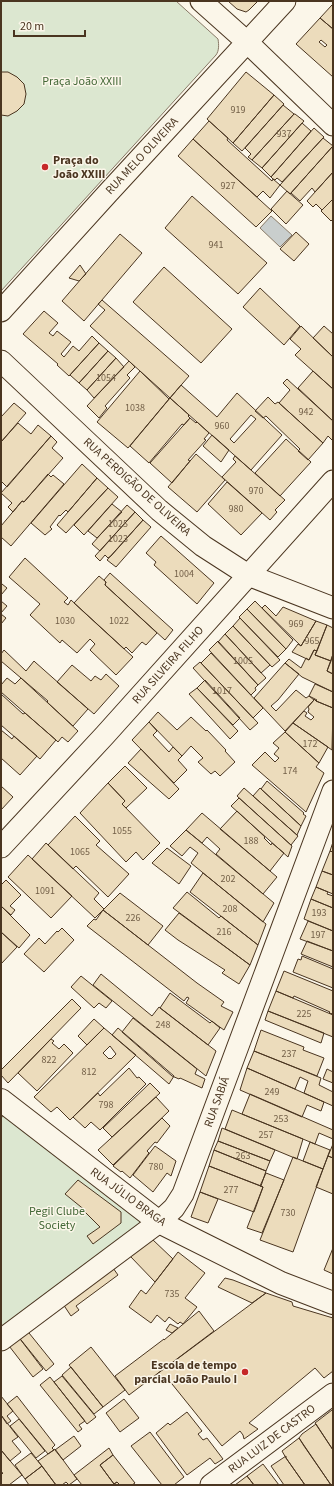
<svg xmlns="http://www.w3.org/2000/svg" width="334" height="1486" font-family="'Source Sans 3',sans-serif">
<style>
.green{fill:#dce7d0;stroke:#887966}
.water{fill:#c9cecd;stroke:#887966}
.building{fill:#ecdcbc;stroke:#4a3520;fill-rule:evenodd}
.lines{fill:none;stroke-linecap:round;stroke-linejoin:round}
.street-casing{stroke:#4a3520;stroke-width:23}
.secondary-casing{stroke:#4a3520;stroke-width:24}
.street{stroke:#fbf6e9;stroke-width:21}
.secondary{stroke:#fbf6e9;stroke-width:22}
.poi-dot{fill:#c62828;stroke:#fbf6e9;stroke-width:1.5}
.labels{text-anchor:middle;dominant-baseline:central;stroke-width:3;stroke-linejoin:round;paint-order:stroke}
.number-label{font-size:10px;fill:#725f47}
.park-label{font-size:12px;fill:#436837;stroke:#fbf6e9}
.street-label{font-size:12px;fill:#4a3520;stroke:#fbf6e9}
.poi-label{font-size:12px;font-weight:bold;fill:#4a3520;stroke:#fbf6e9;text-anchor:start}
</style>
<rect width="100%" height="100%" fill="#fbf6e9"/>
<path class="green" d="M 1,1 L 176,1 L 218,39 C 219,45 219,51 216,55 L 1,291 Z
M 10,1110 L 150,1220 L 1,1330 L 1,1118 Z"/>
<path class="water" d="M 271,216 L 292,235 L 280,247 L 260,228 Z"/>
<path class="building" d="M 228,1 L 258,1 L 249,10 L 246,12 L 237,9 Z
M 332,5 L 333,6 L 333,29 L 320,18 Z
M 320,18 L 333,29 L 333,77 L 296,44 ZM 321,40 L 327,45 L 325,47 L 319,42 Z
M 1,72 L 8,72 L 17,77 L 24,84 L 26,94 L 24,104 L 17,111 L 8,116 L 1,115 Z
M 246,72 L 274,95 L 233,143 L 207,119 Z
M 274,95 L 284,104 L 242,151 L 233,143 Z
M 283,105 L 294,114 L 252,160 L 248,157 L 251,154 L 245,148 Z
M 294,114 L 295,114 L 304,121 L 262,168 L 252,160 Z
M 209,121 L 228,138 L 227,140 L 272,181 L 273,179 L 280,185 L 270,198 L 263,191 L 257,197 L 193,139 Z
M 302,123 L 311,131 L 271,177 L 262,168 Z
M 314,128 L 324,137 L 282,182 L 277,178 L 275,180 L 273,179 L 271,177 Z
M 323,138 L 333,146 L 290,194 L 280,185 Z
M 193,139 L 272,211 L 256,227 L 178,156 Z
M 332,147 L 333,148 L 333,172 L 315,192 L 312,188 L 300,201 L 291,193 Z
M 333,172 L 333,199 L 322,210 L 316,204 L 313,207 L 307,201 Z
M 287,191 L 303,205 L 286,224 L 271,209 Z
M 192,196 L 267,263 L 238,294 L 165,228 Z
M 333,199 L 333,219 L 331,221 L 321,211 Z
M 296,232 L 309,244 L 294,261 L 280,249 Z
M 120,234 L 142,253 L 84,321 L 62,301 Z
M 80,265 L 86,274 L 79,281 L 69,278 Z
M 164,267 L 232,329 L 201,363 L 133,302 Z
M 260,288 L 300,326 L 284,345 L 243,307 Z
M 102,300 L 189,376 L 170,398 L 90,326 L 105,310 L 98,304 Z
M 44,311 L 58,323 L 49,333 L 53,336 L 57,331 L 71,342 L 61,354 L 64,357 L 73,346 L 79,351 L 92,336 L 99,343 L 69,376 L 57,365 L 58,364 L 23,334 Z
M 301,326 L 333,357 L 333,389 L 295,355 L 301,349 L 290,339 Z
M 324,326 L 333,334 L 333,357 L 313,338 Z
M 99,343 L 108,351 L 79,383 L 70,375 Z
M 108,351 L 116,358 L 87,390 L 79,383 Z
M 116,358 L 124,367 L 94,398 L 87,390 Z
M 129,361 L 135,367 L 127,375 L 130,378 L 105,406 L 107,408 L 99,418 L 87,406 Z
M 140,371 L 169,399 L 128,448 L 97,422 Z
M 313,371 L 333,389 L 333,421 L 298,388 Z
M 287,379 L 333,421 L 333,441 L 328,436 L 323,443 L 279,403 L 290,390 L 283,383 Z
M 181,385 L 217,417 L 237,393 L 282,435 L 251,470 L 170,398 ZM 251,415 L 256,419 L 234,443 L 230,439 Z
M 268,397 L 275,404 L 278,402 L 323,443 L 308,460 L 298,451 L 300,449 L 266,416 L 263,418 L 255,411 Z
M 170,398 L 189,415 L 188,416 L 190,418 L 184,425 L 182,424 L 149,463 L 130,446 Z
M 14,403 L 26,413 L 1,442 L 1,417 Z
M 190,418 L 196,423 L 197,422 L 209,433 L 204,439 L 206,440 L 188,460 L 190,461 L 172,483 L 150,463 Z
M 18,423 L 31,434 L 38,425 L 51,436 L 7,487 L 1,481 L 1,442 Z
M 212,435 L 229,450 L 221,462 L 203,446 Z
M 51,436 L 57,442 L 52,448 L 63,458 L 24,502 L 22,501 L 13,512 L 8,507 L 12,503 L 1,493 Z
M 286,439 L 311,462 L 280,496 L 255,473 Z
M 196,454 L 225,480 L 197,512 L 168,487 Z
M 235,456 L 285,500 L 275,510 L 277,512 L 270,520 L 222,477 L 236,462 L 233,459 Z
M 82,464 L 97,478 L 68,512 L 66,510 L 60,516 L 59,515 L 50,527 L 52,529 L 45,535 L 31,523 Z
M 48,474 L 51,477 L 53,475 L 64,484 L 11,546 L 1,537 L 1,526 L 22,501 L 24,502 Z
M 97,478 L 108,488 L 66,533 L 57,525 Z
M 227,482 L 262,513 L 241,535 L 208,504 Z
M 108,488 L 118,497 L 84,535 L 74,525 Z
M 112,504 L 122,512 L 97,538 L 88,531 Z
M 127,505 L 135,512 L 100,551 L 92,544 Z
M 135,512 L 143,520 L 111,556 L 108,558 L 105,555 L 100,561 L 95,556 Z
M 143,520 L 151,527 L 116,567 L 107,560 Z
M 161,536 L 214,583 L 197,604 L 154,565 L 156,562 L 146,553 Z
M 25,558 L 68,598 L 64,602 L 68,605 L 71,600 L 133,657 L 116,675 L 90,650 L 95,644 L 90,639 L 77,653 L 62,640 L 60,643 L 30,615 L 40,604 L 9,577 Z
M 110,573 L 173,630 L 165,640 L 105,585 L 106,582 L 104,580 Z
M 99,576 L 106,582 L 105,585 L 157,633 L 146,645 L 142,642 L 132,653 L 126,647 L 124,649 L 74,603 Z
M 2,584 L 7,588 L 1,595 L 1,585 Z
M 1,601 L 7,606 L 1,613 Z
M 255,601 L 293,640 L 286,649 L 247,609 Z
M 265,605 L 276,616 L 283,607 L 316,621 L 301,646 L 262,608 Z
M 247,609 L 286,649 L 278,657 L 239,617 Z
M 1,614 L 6,618 L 1,624 Z
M 240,618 L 280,660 L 272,667 L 233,626 Z
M 316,621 L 327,625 L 317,651 L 314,650 L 309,660 L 292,652 L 298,644 L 301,646 Z
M 327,625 L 333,628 L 333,654 L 331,661 L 315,655 Z
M 233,626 L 270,665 L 261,673 L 225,634 Z
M 225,634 L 266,678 L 258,685 L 218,642 Z
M 218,641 L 258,685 L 255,688 L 256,690 L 251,695 L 209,650 Z
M 4,650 L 26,671 L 34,661 L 35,662 L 88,709 L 73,726 L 47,702 L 48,701 L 1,661 L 1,654 Z
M 314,650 L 317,651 L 315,655 L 331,661 L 327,671 L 333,674 L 333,692 L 302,677 L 285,663 L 289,659 L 301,668 L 306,658 L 309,660 Z
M 211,653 L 263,708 L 253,718 L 201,663 Z
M 333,654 L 333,674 L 327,671 Z
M 200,662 L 258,723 L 250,730 L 193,668 Z
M 285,663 L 299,674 L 278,700 L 271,706 L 276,711 L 296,690 L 306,698 L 309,696 L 314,700 L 285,731 L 254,698 Z
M 72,665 L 91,681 L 95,676 L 101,680 L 106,674 L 119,686 L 94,714 L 57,682 Z
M 7,678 L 15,684 L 21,678 L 78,731 L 68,742 L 62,737 L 58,742 L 57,741 L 1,692 L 1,685 Z
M 205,680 L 240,718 L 233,725 L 197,688 Z
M 315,684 L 333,692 L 333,708 L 316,701 L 317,700 L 309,696 Z
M 197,688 L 238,731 L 230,739 L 189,694 Z
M 1,694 L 23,714 L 25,713 L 56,740 L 40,759 L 1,725 Z
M 314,699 L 316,701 L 333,708 L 332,750 L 293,723 L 304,711 L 307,713 L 305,716 L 311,720 L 314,717 L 308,712 L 309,709 L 308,707 L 314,700 Z
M 158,712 L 177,730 L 191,717 L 206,731 L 207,730 L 226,750 L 225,751 L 235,762 L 220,776 L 215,771 L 211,774 L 198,762 L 203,758 L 191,746 L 182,756 L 149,722 Z
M 149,722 L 157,731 L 153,735 L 169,752 L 173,747 L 182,756 L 178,760 L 187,770 L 174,783 L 132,740 Z
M 293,723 L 328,747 L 319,763 L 285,732 Z
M 1,730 L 12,739 L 14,736 L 37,756 L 20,775 L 1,758 Z
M 285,732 L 319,763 L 316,767 L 324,773 L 306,812 L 252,765 L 265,752 L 275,762 L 279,758 L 274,754 L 279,748 L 273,743 Z
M 141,749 L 179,789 L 169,799 L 128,763 Z
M 125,766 L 147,788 L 126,808 L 122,804 L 125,801 L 108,783 Z
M 267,781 L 304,813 L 303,814 L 306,816 L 301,826 L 261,789 Z
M 108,783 L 125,801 L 122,804 L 160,843 L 143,860 L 136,852 L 126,862 L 80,813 Z
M 1,786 L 13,797 L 1,810 Z
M 244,788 L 298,836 L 291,845 L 237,796 Z
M 260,788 L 301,826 L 297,835 L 253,796 Z
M 239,798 L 292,846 L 288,857 L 231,806 Z
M 237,811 L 265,837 L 264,838 L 271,845 L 272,843 L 284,853 L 270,871 L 220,829 Z
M 202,813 L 277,877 L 263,894 L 216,854 L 220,849 L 207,837 L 202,843 L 186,830 Z
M 75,816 L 100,841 L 96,845 L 129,874 L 108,897 L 76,866 L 73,869 L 48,845 Z
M 186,830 L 274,903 L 263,922 L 191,863 L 198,853 L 190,847 L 182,856 L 170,846 Z
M 333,842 L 333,852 L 330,851 Z
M 46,843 L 99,893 L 94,899 L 104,909 L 95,918 L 32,859 Z
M 167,848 L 191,866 L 179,884 L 152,863 Z
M 330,851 L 333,852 L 333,875 L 322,871 Z
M 28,855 L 72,896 L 51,918 L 8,877 Z
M 322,871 L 333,875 L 333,894 L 316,887 Z
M 203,873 L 266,924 L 258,945 L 190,892 Z
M 6,880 L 21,895 L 10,906 L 15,910 L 11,915 L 1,906 L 1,885 Z
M 316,887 L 328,892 L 327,894 L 333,896 L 333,908 L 311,899 Z
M 187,892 L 219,918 L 221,916 L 258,945 L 250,965 L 173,908 Z
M 120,893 L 163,926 L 148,945 L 103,910 Z
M 311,899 L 333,908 L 333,931 L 304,919 Z
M 1,906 L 30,935 L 19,948 L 1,932 Z
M 103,910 L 197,983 L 224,1002 L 221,1006 L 233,1012 L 224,1030 L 186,1003 L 189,998 L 187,997 L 184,1001 L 87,926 L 94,919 L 96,920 Z
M 179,913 L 250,965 L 239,984 L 222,973 L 225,970 L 178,940 L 165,930 Z
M 308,921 L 333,931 L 333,951 L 300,939 Z
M 62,928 L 74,940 L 44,972 L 24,954 L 39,938 L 45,944 L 57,931 L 58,932 Z
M 1,932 L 17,947 L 1,964 Z
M 307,941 L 333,951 L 333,967 L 301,954 Z
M 302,956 L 333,969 L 333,988 L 293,972 L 298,959 L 301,960 Z
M 284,971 L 333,991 L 333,1014 L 329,1013 L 330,1012 L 294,996 L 293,998 L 276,991 Z
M 101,974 L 152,1016 L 159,1007 L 216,1051 L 206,1076 L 93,985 Z
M 81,976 L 112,1001 L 106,1008 L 99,1003 L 94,1008 L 71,987 Z
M 276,991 L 333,1015 L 333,1037 L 268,1011 Z
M 170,993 L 210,1023 L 212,1021 L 220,1028 L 208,1045 L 160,1008 Z
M 72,999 L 81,1008 L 8,1083 L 1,1075 L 1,1070 Z
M 268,1011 L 324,1033 L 321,1043 L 265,1020 Z
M 133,1018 L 197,1069 L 195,1074 L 205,1079 L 202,1088 L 180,1078 L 179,1079 L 172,1076 L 122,1032 Z
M 94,1019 L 104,1028 L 87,1045 L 78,1036 Z
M 104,1028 L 136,1055 L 70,1120 L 57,1107 L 51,1112 L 34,1097 ZM 110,1046 L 116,1054 L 111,1059 L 110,1058 L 109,1059 L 103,1053 Z
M 118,1028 L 174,1076 L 169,1084 L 112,1035 Z
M 261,1030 L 304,1047 L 303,1050 L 324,1058 L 317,1076 L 254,1051 Z
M 51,1039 L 54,1041 L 52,1043 L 59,1049 L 64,1044 L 73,1053 L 37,1091 L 18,1073 Z
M 254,1051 L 321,1078 L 319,1085 L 333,1092 L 333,1106 L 304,1093 L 308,1081 L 300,1077 L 295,1089 L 247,1068 Z
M 129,1068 L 137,1078 L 139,1077 L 146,1084 L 100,1130 L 91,1122 L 85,1128 L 73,1117 L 98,1093 L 100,1096 Z
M 247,1068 L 324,1102 L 321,1111 L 307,1105 L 302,1117 L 240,1090 Z
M 327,1069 L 333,1072 L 333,1083 L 323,1079 Z
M 150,1083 L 160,1093 L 112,1137 L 103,1128 Z
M 250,1094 L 333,1130 L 333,1139 L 319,1133 L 315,1144 L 242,1114 Z
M 156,1097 L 169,1111 L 113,1165 L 98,1150 Z
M 232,1110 L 303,1139 L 297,1159 L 225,1129 Z
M 162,1118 L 170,1126 L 157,1143 L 155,1142 L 147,1151 L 149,1153 L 130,1178 L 122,1171 L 121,1172 L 113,1166 Z
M 222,1128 L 275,1150 L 270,1161 L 218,1141 Z
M 218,1141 L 270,1161 L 266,1171 L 214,1150 Z
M 310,1142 L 330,1150 L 323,1169 L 303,1161 Z
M 333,1144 L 333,1158 L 328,1156 Z
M 155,1146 L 176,1161 L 171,1176 L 167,1173 L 153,1192 L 133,1175 Z
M 214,1150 L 266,1171 L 261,1186 L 209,1166 Z
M 328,1156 L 333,1158 L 333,1194 L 316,1187 Z
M 293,1157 L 323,1169 L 293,1252 L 260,1240 Z
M 209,1166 L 263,1187 L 254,1212 L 200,1192 Z
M 266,1173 L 284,1180 L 262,1233 L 247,1228 L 263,1187 L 260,1186 Z
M 78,1180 L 121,1212 L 121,1223 L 93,1244 L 87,1236 L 100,1227 L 85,1212 L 86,1211 L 65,1194 Z
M 200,1192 L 218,1199 L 208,1223 L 191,1217 Z
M 152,1239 L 173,1259 L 155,1282 L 130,1256 Z
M 333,1248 L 333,1274 L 324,1270 Z
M 178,1252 L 205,1273 L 185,1298 L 197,1307 L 183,1324 L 180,1322 L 178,1324 L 169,1317 L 165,1322 L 157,1315 L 151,1323 L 129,1307 L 141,1290 L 146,1294 Z
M 113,1268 L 118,1275 L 76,1306 L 79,1310 L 71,1316 L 63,1304 Z
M 225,1278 L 233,1280 L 266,1293 L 252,1303 L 218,1287 Z
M 266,1293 L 292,1302 L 293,1306 L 333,1318 L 333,1371 L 324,1378 L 315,1368 L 249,1423 L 258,1429 L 244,1439 L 243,1435 L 240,1431 L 222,1446 L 168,1379 L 164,1382 L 157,1374 Z
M 199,1311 L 214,1331 L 129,1395 L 115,1376 L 164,1339 L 164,1340 Z
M 170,1324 L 178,1328 L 172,1333 L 166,1330 Z
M 25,1328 L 54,1364 L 46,1371 L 17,1335 Z
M 17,1335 L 43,1369 L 33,1377 L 6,1342 Z
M 91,1347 L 125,1390 L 103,1407 L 69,1365 Z
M 71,1367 L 103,1407 L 94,1414 L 62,1375 Z
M 62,1376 L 96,1417 L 87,1424 L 54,1382 Z
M 50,1377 L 85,1421 L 79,1425 L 82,1429 L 78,1432 L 40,1385 Z
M 1,1396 L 13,1411 L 7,1416 L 11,1421 L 7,1424 L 1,1415 Z
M 17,1396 L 55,1445 L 52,1448 L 54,1450 L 48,1454 L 7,1404 Z
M 124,1399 L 139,1418 L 120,1432 L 106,1413 Z
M 332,1410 L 333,1412 L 333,1450 L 315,1423 Z
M 187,1412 L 202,1431 L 198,1434 L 203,1440 L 207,1438 L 223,1459 L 215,1464 L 210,1458 L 187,1475 L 156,1433 L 168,1423 L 170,1425 Z
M 1,1415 L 18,1437 L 12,1441 L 21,1452 L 10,1461 L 1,1450 Z
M 19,1419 L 45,1451 L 36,1458 L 10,1426 Z
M 316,1424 L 333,1450 L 333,1485 L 331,1485 L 299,1438 L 302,1434 Z
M 150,1432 L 184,1477 L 174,1485 L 162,1485 L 131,1446 Z
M 74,1436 L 81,1446 L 63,1460 L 55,1450 Z
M 299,1438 L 304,1446 L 331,1485 L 305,1485 L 286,1458 L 282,1451 Z
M 109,1448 L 113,1455 L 100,1465 L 114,1484 L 117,1482 L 120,1485 L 82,1485 L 74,1475 Z
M 55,1449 L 77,1479 L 69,1485 L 66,1482 L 62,1485 L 56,1485 L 38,1461 Z
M 1,1450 L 22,1475 L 9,1485 L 1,1485 L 1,1475 L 3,1473 L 1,1472 Z
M 31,1453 L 42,1466 L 25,1479 L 15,1465 Z
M 113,1455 L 135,1483 L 132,1485 L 120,1485 L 117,1482 L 114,1484 L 100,1465 Z
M 286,1456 L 286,1458 L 305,1485 L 284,1485 L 271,1466 Z
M 263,1464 L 279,1485 L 254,1485 L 247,1476 Z
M 42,1466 L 56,1485 L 29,1485 L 25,1479 Z
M 247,1476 L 254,1485 L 235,1485 Z"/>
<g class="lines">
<defs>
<path id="street" d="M 201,1 L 247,42 L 333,125
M 1,311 L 108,193 L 285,1
M 1,361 L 159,510 L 203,546 L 248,575 L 333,608
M 1,847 L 105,735 L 333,481
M 1,1340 L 159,1222 L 174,1208 L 183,1194 L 333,791
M 211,1485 L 333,1394"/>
<path id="secondary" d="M 1,1100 L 159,1222 L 281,1283 L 333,1303"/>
</defs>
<use href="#street" class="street-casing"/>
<use href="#secondary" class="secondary-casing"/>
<use href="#street" class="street"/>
<use href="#secondary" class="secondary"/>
</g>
<g class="poi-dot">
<circle cx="45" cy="167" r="4"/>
<circle cx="245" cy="1372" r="4"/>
</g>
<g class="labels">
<g class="number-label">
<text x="238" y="110">919</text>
<text x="284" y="134">937</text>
<text x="228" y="186">927</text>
<text x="216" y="245">941</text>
<text x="106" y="378">1054</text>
<text x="135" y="408">1038</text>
<text x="306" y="412">942</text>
<text x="222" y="426">960</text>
<text x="256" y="491">970</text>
<text x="236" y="509">980</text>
<text x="118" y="524">1025</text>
<text x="118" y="539">1023</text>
<text x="184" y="574">1004</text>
<text x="65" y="621">1030</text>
<text x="119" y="621">1022</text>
<text x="296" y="624">969</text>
<text x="312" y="641">965</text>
<text x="243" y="661">1005</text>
<text x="222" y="691">1017</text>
<text x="310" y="744">172</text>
<text x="290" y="771">174</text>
<text x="122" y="831">1055</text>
<text x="251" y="841">188</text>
<text x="80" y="852">1065</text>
<text x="228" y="879">202</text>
<text x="45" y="891">1091</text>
<text x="230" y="909">208</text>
<text x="319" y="913">193</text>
<text x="133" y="918">226</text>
<text x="224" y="932">216</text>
<text x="318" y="935">197</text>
<text x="304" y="1014">225</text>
<text x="163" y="1025">248</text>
<text x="289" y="1054">237</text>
<text x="49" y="1060">822</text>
<text x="89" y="1072">812</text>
<text x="272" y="1092">249</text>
<text x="106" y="1105">798</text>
<text x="281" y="1119">253</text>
<text x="266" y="1135">257</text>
<text x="243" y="1156">263</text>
<text x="156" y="1167">780</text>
<text x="231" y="1190">277</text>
<text x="288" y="1213">730</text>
<text x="172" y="1294">735</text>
</g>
<g class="park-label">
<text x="82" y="81">Praça João XXIII</text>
<text x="57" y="1211">Pegil Clube<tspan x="57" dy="14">Society</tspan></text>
</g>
<g class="street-label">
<text transform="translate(142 156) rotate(-47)">RUA MELO OLIVEIRA</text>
<text transform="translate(137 487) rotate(42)">RUA PERDIGÃO DE OLIVEIRA</text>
<text transform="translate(168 665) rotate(-48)">RUA SILVEIRA FILHO</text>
<text transform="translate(217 1102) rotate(-70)">RUA SABIÁ</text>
<text transform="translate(128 1197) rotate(36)">RUA JÚLIO BRAGA</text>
<text transform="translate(272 1439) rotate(-37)">RUA LUIZ DE CASTRO</text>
</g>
<g class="poi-label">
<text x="53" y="160">Praça do<tspan x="53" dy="14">João XXIII</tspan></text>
<text x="237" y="1365" text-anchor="end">Escola de tempo<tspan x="237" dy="14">parcial João Paulo I</tspan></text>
</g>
</g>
<rect width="334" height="1486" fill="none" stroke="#4a3520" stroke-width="4"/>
<path d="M14 30v6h71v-6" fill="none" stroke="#4a3520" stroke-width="2"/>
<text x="20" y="30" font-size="12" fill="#4a3520" stroke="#fbf6e9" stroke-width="3" paint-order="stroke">20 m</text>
</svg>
